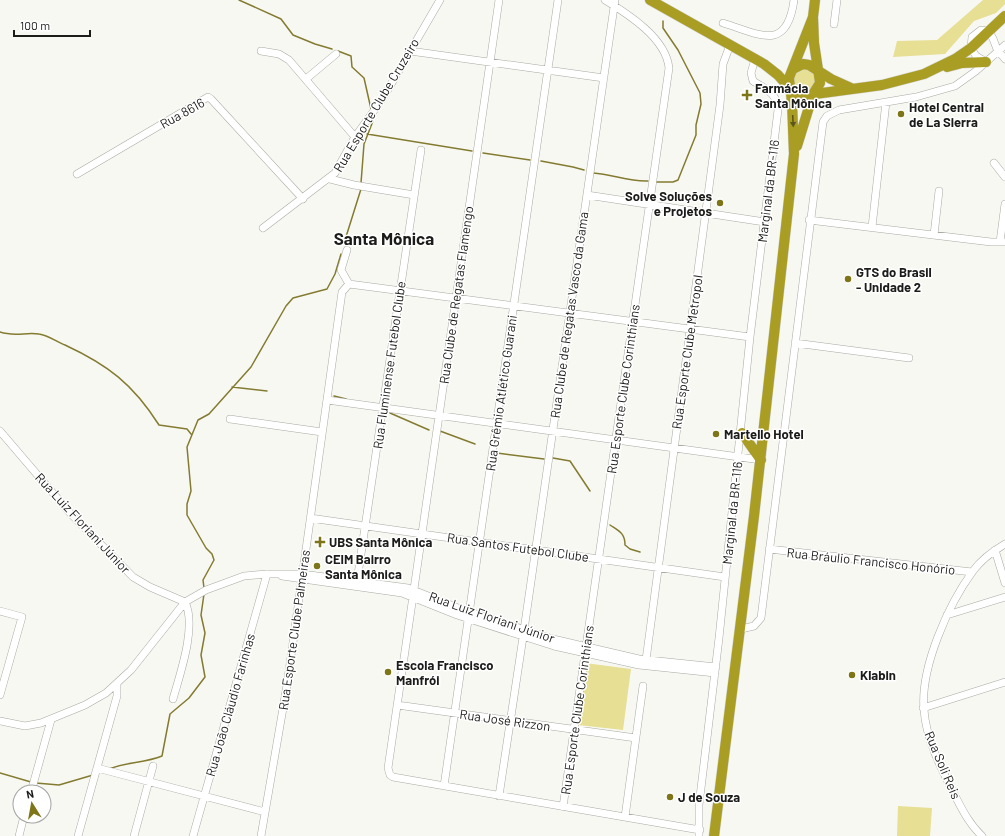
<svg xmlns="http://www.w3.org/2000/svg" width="1005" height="836" font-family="Barlow,sans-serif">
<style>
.green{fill:#e6df94}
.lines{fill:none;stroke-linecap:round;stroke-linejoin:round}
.stream{stroke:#837b30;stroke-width:1.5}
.minor-casing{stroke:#a9a9a4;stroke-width:8}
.highway-casing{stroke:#d6d6d6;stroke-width:11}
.minor{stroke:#fff;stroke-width:7}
.highway{stroke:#a99d23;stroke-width:10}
.oneway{fill:#5b561e}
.poi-dot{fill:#7e7518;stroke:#fff;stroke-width:1.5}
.labels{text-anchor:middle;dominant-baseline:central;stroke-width:3;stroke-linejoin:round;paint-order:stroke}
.poi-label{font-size:13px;font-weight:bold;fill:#1c1c1a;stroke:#fff;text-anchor:start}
.street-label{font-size:13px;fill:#1c1c1a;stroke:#fff}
.district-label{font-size:17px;font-weight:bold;fill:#1c1c1a;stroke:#fff}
</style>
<rect width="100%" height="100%" fill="#f8f8f3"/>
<path class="green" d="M 983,0 L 1005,0 L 1005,4 L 996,13 L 974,21 L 945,54 L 893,57 L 897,41 L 937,40 Z
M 800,69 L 811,69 L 817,79 L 810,91 L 798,91 L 794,87 L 792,78 Z
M 585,663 L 631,669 L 623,730 L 578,725 Z
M 898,806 L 932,808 L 930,836 L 897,836 Z"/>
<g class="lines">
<path class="stream" d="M 239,0 L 281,19 L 293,35 L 315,44 L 332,49
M 338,51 L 351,56 L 352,67 L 364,78 L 371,109
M 367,134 L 472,151
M 483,153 L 530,160
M 541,161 L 573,167 L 584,170
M 593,173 C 612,174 629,182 648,181
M 656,182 L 673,182 L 678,180 L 696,135 L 696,125 L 701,104 L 700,93 L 678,50 L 663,28 L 663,21
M 361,183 L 364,144 L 373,121
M 345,240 L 361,189
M 0,332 C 14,337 26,332 39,334 C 48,335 57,342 65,345 C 108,365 133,384 159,425 L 187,429 L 191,434
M 232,387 L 267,391
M 334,396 L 346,399
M 390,413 L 429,430
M 440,431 L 475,444
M 497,453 L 544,459
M 553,458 L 570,461 L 590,491
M 610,525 C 619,531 625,533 625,545 L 630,549 L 640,552
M 204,588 L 203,580 L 214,560 L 212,554 L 206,548 L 187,515 L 187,504 L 191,491 L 187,447 L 198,420 L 209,414 L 251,367 L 286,306 L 293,298 L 327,289 L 335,274 L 341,254
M 109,769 C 126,762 145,763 162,756 L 170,714 L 189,698 L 205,677 L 201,655 L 205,633 L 201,615 L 204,594
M 0,773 L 31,782
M 36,783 L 59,785 L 93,775"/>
<defs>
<path id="minor" d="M 723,23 C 759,34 787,53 794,0
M 834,24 L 837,0
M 261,51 L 279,54 L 289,60 L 355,137
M 410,51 L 604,78
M 986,62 L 976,56 L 971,48 L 972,37 L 981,30 C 994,31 993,42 998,51 C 1000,54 1003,56 1005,59
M 306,79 L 336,54
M 994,163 L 1005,177
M 77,174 L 208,97 L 211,99 L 303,199
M 330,179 L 354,185 L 414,195
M 587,195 L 765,222
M 809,220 L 991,242 L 1005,242
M 872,227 L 886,102
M 263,228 L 335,173 L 355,137 L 383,98 L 440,0
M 934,235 L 939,191
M 1000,242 L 1005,204
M 347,250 L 341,270 L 349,284
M 349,284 L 750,337
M 795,343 L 909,358
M 327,400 L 761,460
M 230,419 L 322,432
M 0,431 L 70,513 L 133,577 L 150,587 L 185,602
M 310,518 L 725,577
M 769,549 L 972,572
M 995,550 L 1005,583
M 282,576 L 402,593 L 457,615 L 554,646 L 639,665 L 715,673
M 357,581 L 421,150
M 414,589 L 499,0
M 413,596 L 388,768 L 390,775 L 393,777 L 700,830
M 0,611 L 22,617 L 0,695
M 947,615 L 1005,597
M 741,629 L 754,626 L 761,618 L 823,122 L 827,116 L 839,110 L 916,97 L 955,86 L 976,71 L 1005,45
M 524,630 L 615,0
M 646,660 L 720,105 L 723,64 L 730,45
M 173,699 C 180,674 197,626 185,602
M 397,705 L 636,738
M 923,708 L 1005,682
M 0,721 L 25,726 L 41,723 L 85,705 L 106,693 L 131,670 L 185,602 L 206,590 L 244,576 L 267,574 L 302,574 L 408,588 L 458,608 L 553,639 L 639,659 L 716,667
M 97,768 L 265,812
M 444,786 L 558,0
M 31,792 L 51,720
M 499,796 L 523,637
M 563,807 L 669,68 C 666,38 628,14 605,0
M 625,817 L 643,686
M 19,836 L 24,816
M 78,836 L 117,696 L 117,684
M 134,836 L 153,766
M 193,836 L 267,574
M 261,836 L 287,685 L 342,292 L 349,284
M 699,836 L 699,805 L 719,638 L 750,337 L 778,110 C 778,94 766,89 753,81 L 751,73 L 755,59
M 982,836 C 968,823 961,807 952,790 C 940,766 926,738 924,710 C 920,668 948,605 973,571 C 981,560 993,551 1005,544"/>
<path id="highway" d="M 650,0 L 764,64 L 778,75 L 794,93 L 800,96 L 882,85 L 924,74 L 955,59 L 971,48 L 1005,16
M 947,67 L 962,63 L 986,62
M 793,69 L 803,64 L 809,65 L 831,79 L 851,88
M 797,146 L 813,94 L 820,83 L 814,43 L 813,17 L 815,0
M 742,433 L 761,460
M 714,836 L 754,516 L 794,154 L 792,102 L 789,78 L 813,17"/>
</defs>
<use href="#minor" class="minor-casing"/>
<use href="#highway" class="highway-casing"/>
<use href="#minor" class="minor"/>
<use href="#highway" class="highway"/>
</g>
<defs><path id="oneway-solid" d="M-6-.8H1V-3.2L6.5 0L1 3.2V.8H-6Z"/></defs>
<use class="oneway" href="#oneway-solid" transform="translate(793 121) rotate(87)"/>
<g class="poi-dot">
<path d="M745 89h4v4h4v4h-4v4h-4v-4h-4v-4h4z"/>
<circle cx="901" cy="114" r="4"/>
<circle cx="720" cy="203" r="4"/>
<circle cx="848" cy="279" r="4"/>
<circle cx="716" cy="434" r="4"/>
<path d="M318 536h4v4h4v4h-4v4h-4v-4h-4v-4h4z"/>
<circle cx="317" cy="566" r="4"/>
<circle cx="388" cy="672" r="4"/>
<circle cx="852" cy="675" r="4"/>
<circle cx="670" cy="797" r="4"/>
</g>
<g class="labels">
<g class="poi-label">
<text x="755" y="88">Farmácia<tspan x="755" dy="15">Santa Mônica</tspan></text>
<text x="909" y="107">Hotel Central<tspan x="909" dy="15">de La Sierra</tspan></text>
<text x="712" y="196" text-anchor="end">Solve Soluções<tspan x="712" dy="15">e Projetos</tspan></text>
<text x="856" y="272">GTS do Brasil<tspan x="856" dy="15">- Unidade 2</tspan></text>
<text x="724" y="434">Martello Hotel</text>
<text x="329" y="542">UBS Santa Mônica</text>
<text x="325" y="559">CEIM Bairro<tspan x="325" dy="15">Santa Mônica</tspan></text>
<text x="396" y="665">Escola Francisco<tspan x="396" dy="15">Manfrói</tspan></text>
<text x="860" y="675">Klabin</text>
<text x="678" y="797">J de Souza</text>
</g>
<g class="street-label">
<text transform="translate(376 105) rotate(-59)">Rua Esporte Clube Cruzeiro</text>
<text transform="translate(182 113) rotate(-29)">Rua 8616</text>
<text transform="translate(768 191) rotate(-83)">Marginal da BR-116</text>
<text transform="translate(456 295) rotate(-82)">Rua Clube de Regatas Flamengo</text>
<text transform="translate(569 315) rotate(-82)">Rua Clube de Regatas Vasco da Gama</text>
<text transform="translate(687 352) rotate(-82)">Rua Esporte Clube Metropol</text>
<text transform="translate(389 365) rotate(-82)">Rua Fluminense Futebol Clube</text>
<text transform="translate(623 389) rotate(-82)">Rua Esporte Clube Corinthians</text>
<text transform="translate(501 393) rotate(-82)">Rua Grêmio Atlético Guarani</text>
<text transform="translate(732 513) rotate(-84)">Marginal da BR-116</text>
<text transform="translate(83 523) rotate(47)">Rua Luiz Floriani Júnior</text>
<text transform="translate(518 547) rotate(8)">Rua Santos Futebol Clube</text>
<text transform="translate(871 561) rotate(6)">Rua Bráulio Francisco Honório</text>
<text transform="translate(492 617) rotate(19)">Rua Luiz Floriani Júnior</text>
<text transform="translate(294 630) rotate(-82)">Rua Esporte Clube Palmeiras</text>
<text transform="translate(230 705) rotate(-74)">Rua João Cláudio Farinhas</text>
<text transform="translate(577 710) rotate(-82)">Rua Esporte Clube Corinthians</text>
<text transform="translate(505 720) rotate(8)">Rua José Rizzon</text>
<text transform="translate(943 765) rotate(67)">Rua Soli Reis</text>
</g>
<g class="district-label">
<text x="384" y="238">Santa Mônica</text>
</g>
</g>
<g transform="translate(32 804) rotate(349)"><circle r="19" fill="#ffffff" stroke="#a4a4a3"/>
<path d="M0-3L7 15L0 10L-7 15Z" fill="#7e7518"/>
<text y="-6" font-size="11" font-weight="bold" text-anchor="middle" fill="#1c1c1a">N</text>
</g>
<path d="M14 30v6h76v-6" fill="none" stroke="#1c1c1a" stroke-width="2"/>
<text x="20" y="30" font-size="12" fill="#1c1c1a" stroke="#ffffff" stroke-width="3" paint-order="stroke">100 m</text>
</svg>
